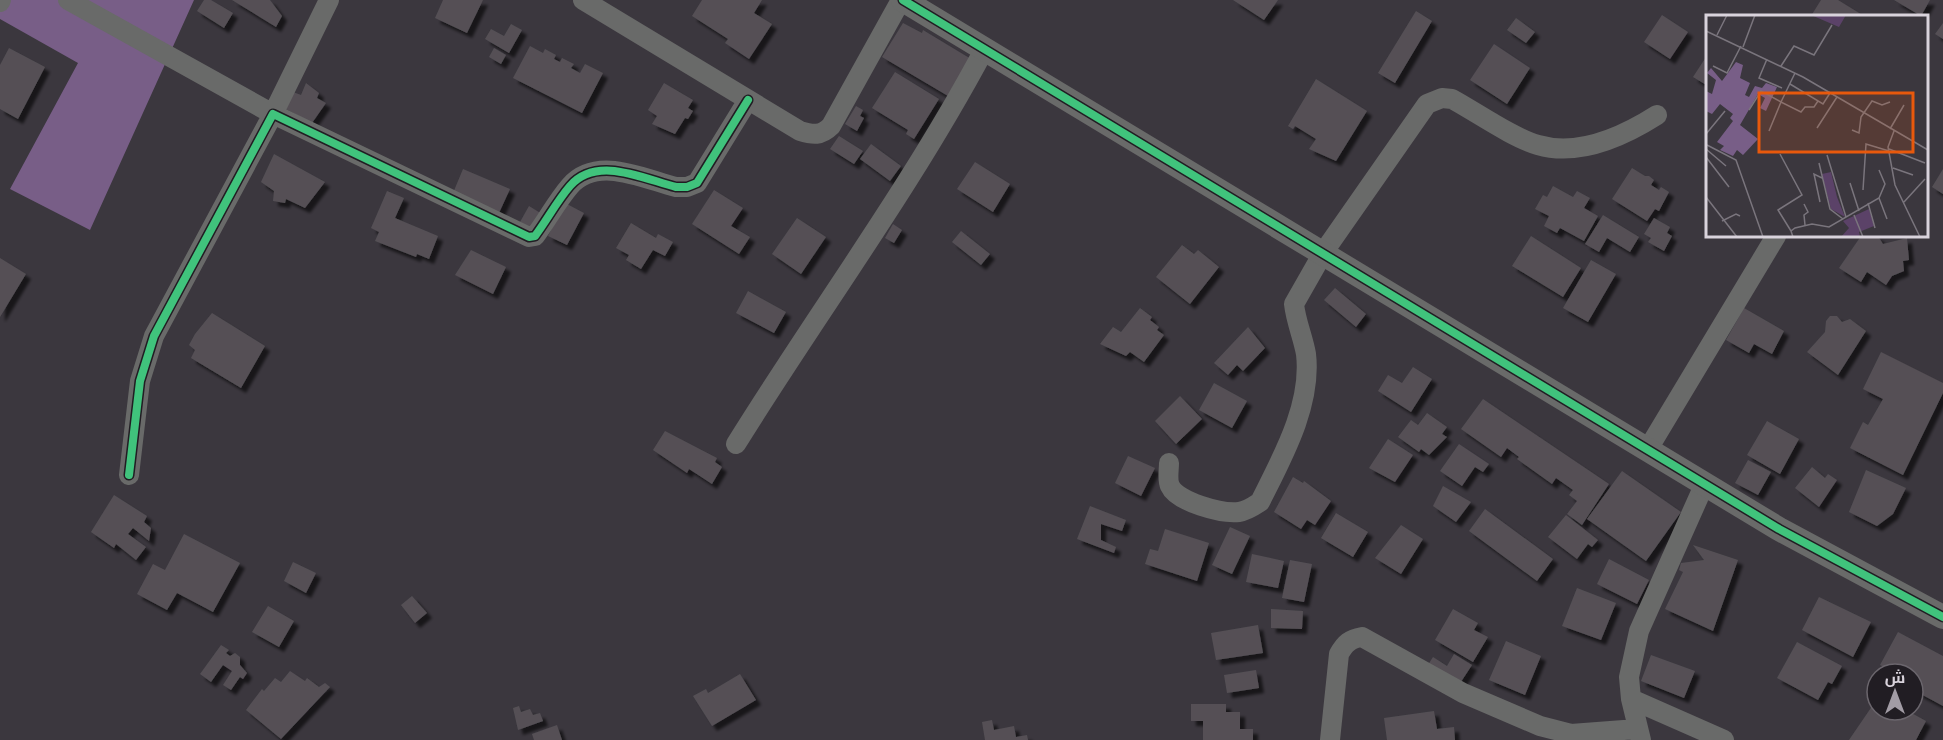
<svg xmlns="http://www.w3.org/2000/svg" width="1943" height="740" font-family="'Public Sans',Cairo,sans-serif">
<style>
.forest{fill:#785e87}
.building{fill:#545055;filter:url(#shadow)}
.lines{fill:none;stroke-linecap:round;stroke-linejoin:round}
.minor{stroke:#696a69;stroke-width:20}
.tertiary{stroke:#696a69;stroke-width:24}
.cycleway-casing{stroke:#211d23;stroke-width:11}
.cycleway{stroke:#40c37c;stroke-width:8}
.inset-road{fill:none;stroke:#7a757d;stroke-width:1.5}
.view{fill:#e8590c;fill-opacity:0.15;stroke:#e8590c;stroke-width:3}
.inset-edge{fill:none;stroke:#d9d3dc;stroke-width:3}
</style>
<defs>
<filter id="shadow"><feDropShadow dx="5" dy="5" stdDeviation="1.5" flood-color="#0009"/></filter>
</defs>
<rect width="100%" height="100%" fill="#3b373e"/>
<path class="forest" d="M 0,0 L 194,0 L 90,230 L 10,189 L 78,63 L 0,19 Z"/>
<path class="building" d="M 204,0 L 211,0 L 233,13 L 224,28 L 197,11 Z
M 232,0 L 270,0 L 282,16 L 276,27 Z
M 443,0 L 483,0 L 467,33 L 435,18 Z
M 702,0 L 762,0 L 754,13 L 772,24 L 749,59 L 725,43 L 728,39 L 692,16 Z
M 1233,0 L 1278,0 L 1264,20 Z
M 1821,0 L 1838,0 L 1864,16 L 1811,16 Z
M 1894,0 L 1930,0 L 1921,16 Z
M 1416,11 L 1432,21 L 1395,83 L 1378,73 Z
M 1662,15 L 1688,32 L 1670,59 L 1644,42 Z
M 1516,18 L 1535,32 L 1526,43 L 1507,30 Z
M 903,23 L 922,33 L 923,30 L 976,62 L 948,96 L 882,57 Z
M 1943,23 L 1943,39 L 1935,34 Z
M 511,24 L 522,30 L 509,53 L 485,39 L 491,29 L 504,36 Z
M 1494,44 L 1530,68 L 1507,104 L 1470,80 Z
M 530,46 L 543,53 L 545,49 L 556,55 L 554,59 L 560,62 L 562,58 L 574,64 L 571,68 L 580,73 L 585,64 L 603,73 L 582,113 L 513,78 Z
M 9,48 L 45,67 L 18,119 L 0,109 L 0,65 Z
M 494,48 L 506,55 L 501,64 L 489,57 Z
M 1708,54 L 1708,86 L 1693,77 Z
M 895,72 L 939,99 L 914,139 L 906,134 L 908,130 L 872,108 Z
M 1316,79 L 1367,111 L 1336,161 L 1309,149 L 1316,139 L 1295,126 L 1293,129 L 1288,126 Z
M 306,83 L 319,93 L 317,98 L 326,103 L 312,123 L 286,109 L 293,92 L 301,95 Z
M 664,83 L 693,100 L 688,108 L 693,111 L 688,119 L 685,118 L 675,134 L 652,124 L 657,116 L 648,110 Z
M 856,106 L 863,110 L 860,116 L 864,118 L 857,131 L 845,124 Z
M 839,136 L 863,151 L 854,164 L 830,149 Z
M 871,144 L 901,166 L 890,181 L 860,159 Z
M 274,154 L 325,182 L 305,208 L 286,199 L 285,203 L 273,201 L 274,191 L 261,182 Z
M 975,162 L 1010,184 L 993,212 L 957,189 Z
M 1632,168 L 1645,176 L 1649,176 L 1654,180 L 1651,185 L 1659,190 L 1661,187 L 1669,192 L 1659,211 L 1655,209 L 1647,221 L 1612,199 Z
M 463,169 L 510,189 L 499,213 L 453,193 Z
M 1943,169 L 1943,194 L 1932,187 Z
M 1553,186 L 1573,197 L 1577,191 L 1590,198 L 1584,208 L 1598,216 L 1584,241 L 1560,228 L 1557,233 L 1544,226 L 1549,216 L 1535,209 L 1543,195 L 1547,197 Z
M 714,190 L 743,208 L 731,226 L 750,237 L 739,254 L 692,224 Z
M 387,191 L 404,198 L 395,218 L 438,236 L 429,259 L 417,254 L 416,257 L 375,241 L 379,232 L 371,228 Z
M 565,203 L 584,213 L 567,245 L 548,236 Z
M 529,206 L 542,214 L 533,230 L 520,222 Z
M 1603,215 L 1639,237 L 1630,252 L 1607,238 L 1599,252 L 1585,244 Z
M 797,218 L 826,237 L 801,274 L 772,254 Z
M 1654,218 L 1670,227 L 1667,233 L 1672,236 L 1664,251 L 1648,242 L 1651,238 L 1644,234 Z
M 631,223 L 656,238 L 658,234 L 673,242 L 665,256 L 653,250 L 641,269 L 626,260 L 629,255 L 616,248 Z
M 893,224 L 902,230 L 894,243 L 885,238 Z
M 961,231 L 990,254 L 981,265 L 952,242 Z
M 1531,236 L 1581,268 L 1563,297 L 1512,266 Z
M 1861,236 L 1878,236 L 1883,244 L 1907,238 L 1909,260 L 1903,261 L 1904,271 L 1892,276 L 1886,285 L 1867,272 L 1861,282 L 1839,268 Z
M 1182,245 L 1194,254 L 1198,250 L 1219,267 L 1190,304 L 1156,277 Z
M 471,250 L 506,267 L 493,294 L 455,275 Z
M 0,258 L 26,274 L 0,317 Z
M 1591,260 L 1616,274 L 1588,322 L 1563,308 Z
M 1335,288 L 1366,314 L 1356,327 L 1324,300 Z
M 748,291 L 786,312 L 774,333 L 736,313 Z
M 1140,308 L 1152,317 L 1150,320 L 1159,327 L 1157,330 L 1164,335 L 1144,362 L 1130,352 L 1126,356 L 1100,344 L 1113,327 L 1121,332 Z
M 1744,308 L 1784,331 L 1772,354 L 1754,344 L 1749,353 L 1726,340 Z
M 212,313 L 265,346 L 241,388 L 191,358 L 195,350 L 189,345 L 195,334 Z
M 1830,316 L 1837,316 L 1842,322 L 1850,319 L 1866,331 L 1838,375 L 1807,352 L 1825,332 L 1826,321 Z
M 1248,327 L 1265,348 L 1243,371 L 1237,365 L 1228,375 L 1214,363 Z
M 1881,352 L 1943,383 L 1943,393 L 1903,475 L 1850,448 L 1863,422 L 1868,425 L 1883,399 L 1863,389 Z
M 1413,367 L 1432,379 L 1411,412 L 1378,391 L 1388,375 L 1402,383 Z
M 1214,383 L 1247,401 L 1232,428 L 1199,410 Z
M 1180,396 L 1202,419 L 1176,444 L 1155,421 Z
M 1483,399 L 1609,484 L 1582,525 L 1567,514 L 1577,501 L 1569,495 L 1573,490 L 1556,478 L 1552,484 L 1517,459 L 1519,457 L 1507,448 L 1501,457 L 1461,429 Z
M 1427,413 L 1447,427 L 1442,434 L 1447,437 L 1429,455 L 1421,449 L 1419,452 L 1398,437 L 1411,420 L 1418,425 Z
M 1767,421 L 1799,439 L 1780,474 L 1747,455 Z
M 665,431 L 717,458 L 715,462 L 722,467 L 712,484 L 689,469 L 687,473 L 653,450 Z
M 1388,439 L 1413,455 L 1395,482 L 1369,468 Z
M 1459,444 L 1489,464 L 1483,472 L 1475,467 L 1462,486 L 1440,471 Z
M 1128,456 L 1155,468 L 1141,496 L 1115,483 Z
M 1748,460 L 1771,472 L 1758,495 L 1735,483 Z
M 1812,467 L 1825,478 L 1828,474 L 1837,480 L 1819,507 L 1795,488 Z
M 1866,470 L 1906,488 L 1893,514 L 1877,526 L 1849,512 Z
M 1622,471 L 1681,512 L 1646,561 L 1587,519 Z
M 1293,477 L 1303,483 L 1304,481 L 1331,501 L 1315,525 L 1307,520 L 1301,529 L 1274,512 Z
M 1443,486 L 1471,502 L 1456,522 L 1433,506 Z
M 114,495 L 147,516 L 144,522 L 151,528 L 149,541 L 133,528 L 128,534 L 146,547 L 136,560 L 116,544 L 114,548 L 91,532 Z
M 1090,506 L 1126,520 L 1122,531 L 1101,524 L 1101,540 L 1116,547 L 1114,553 L 1077,539 Z
M 1485,509 L 1553,559 L 1537,581 L 1469,531 Z
M 1336,513 L 1368,532 L 1353,557 L 1321,538 Z
M 1566,515 L 1598,540 L 1592,547 L 1588,544 L 1577,559 L 1548,537 Z
M 1401,525 L 1423,539 L 1401,574 L 1375,558 Z
M 1230,527 L 1250,536 L 1232,574 L 1212,565 Z
M 1165,529 L 1209,543 L 1197,581 L 1145,564 L 1150,549 L 1158,551 Z
M 184,534 L 240,563 L 213,612 L 177,593 L 167,610 L 137,594 L 153,564 L 165,570 Z
M 1693,545 L 1738,560 L 1713,631 L 1665,609 L 1683,572 L 1679,570 L 1681,563 L 1704,560 Z
M 1252,554 L 1284,561 L 1278,588 L 1246,582 Z
M 1609,559 L 1649,580 L 1637,604 L 1597,584 Z
M 1290,560 L 1312,564 L 1304,602 L 1282,598 Z
M 293,562 L 316,573 L 306,593 L 284,581 Z
M 1577,588 L 1616,603 L 1601,640 L 1562,626 Z
M 412,596 L 427,613 L 415,623 L 401,605 Z
M 1819,597 L 1871,622 L 1853,657 L 1802,630 Z
M 268,606 L 294,621 L 279,647 L 252,632 Z
M 1271,609 L 1303,611 L 1302,629 L 1271,628 Z
M 1453,609 L 1478,623 L 1474,630 L 1488,637 L 1473,662 L 1435,640 Z
M 1258,625 L 1263,653 L 1216,660 L 1211,633 Z
M 1898,632 L 1943,656 L 1943,706 L 1917,692 L 1920,686 L 1913,682 L 1913,674 L 1898,674 L 1880,665 Z
M 1506,641 L 1541,656 L 1525,695 L 1489,680 Z
M 1797,642 L 1842,666 L 1832,684 L 1828,682 L 1818,700 L 1777,678 Z
M 221,645 L 229,650 L 226,653 L 230,656 L 235,653 L 240,657 L 240,665 L 247,673 L 243,679 L 240,677 L 231,690 L 223,685 L 232,671 L 223,665 L 211,682 L 200,674 Z
M 1454,654 L 1472,665 L 1457,688 L 1426,668 L 1433,657 L 1447,666 Z
M 1651,655 L 1695,671 L 1684,698 L 1641,681 Z
M 1256,670 L 1259,688 L 1227,693 L 1224,675 Z
M 290,671 L 305,681 L 307,678 L 319,687 L 325,683 L 330,687 L 281,739 L 246,710 L 262,689 L 264,691 L 275,678 L 281,682 Z
M 740,674 L 756,700 L 712,726 L 693,696 L 706,689 L 708,693 Z
M 1877,699 L 1877,710 L 1906,710 L 1926,721 L 1916,740 L 1849,740 Z
M 1191,704 L 1226,704 L 1226,712 L 1240,712 L 1240,729 L 1253,729 L 1253,740 L 1203,740 L 1203,721 L 1191,721 Z
M 519,706 L 521,712 L 530,709 L 533,715 L 540,713 L 543,721 L 518,730 L 513,708 Z
M 1434,711 L 1437,729 L 1454,727 L 1455,740 L 1387,740 L 1384,718 Z
M 992,720 L 994,730 L 1014,726 L 1016,737 L 1027,735 L 1028,740 L 985,740 L 982,722 Z
M 557,725 L 562,740 L 534,740 L 532,734 Z"/>
<g class="lines">
<path class="minor" d="M 68,0 L 273,114 L 329,0
M 583,0 L 800,131 C 813,135 821,136 831,126 L 901,0
M 0,2 L 1,0
M 736,444 C 818,312 911,187 984,50
M 1648,449 L 1776,236
M 1169,463 C 1169,470 1167,480 1170,486 C 1177,502 1222,514 1239,512 C 1247,511 1254,506 1260,502 C 1282,458 1312,405 1306,354 C 1303,337 1296,322 1294,304 L 1323,253 L 1427,104 L 1442,98 L 1452,99 C 1476,112 1513,138 1538,145 C 1579,157 1624,136 1657,115
M 129,475 L 140,381 L 154,336 L 273,114 L 529,237 L 535,236 C 547,220 557,201 570,186 C 597,155 644,179 676,187 L 687,187 L 697,183 L 748,100
M 1631,699 L 1724,740
M 1330,740 L 1339,654 C 1345,643 1350,639 1362,637 L 1463,693 L 1540,726 L 1571,734 L 1637,729
M 1641,740 L 1631,699 L 1629,677 L 1639,631 L 1705,483"/>
<path class="tertiary" d="M 903,0 L 1779,529 L 1943,617"/>
<defs>
<path id="cycleway" d="M 903,0 L 1779,529 L 1943,617
M 129,475 L 140,381 L 154,336 L 273,114 L 529,237 L 535,236 C 547,220 557,201 570,186 C 597,155 644,179 676,187 L 687,187 L 697,183 L 748,100"/>
</defs>
<use href="#cycleway" class="cycleway-casing"/>
<use href="#cycleway" class="cycleway"/>
</g>
<g transform="translate(1706 15)">
<rect width="222" height="222" fill="#3b373e"/>
<path d="M 105,0 L 140,0 L 133,12 ZM 125,157 L 131,182 L 139,202 L 125,194 L 116,159 ZM 163,194 L 168,211 L 153,217 L 154,222 L 135,222 L 143,213 L 137,206 Z" fill="#5b4268"/>
<path d="M 30,47 L 37,50 L 34,63 L 44,68 L 39,80 L 43,82 L 49,71 L 56,73 L 60,68 L 71,72 L 60,96 L 54,93 L 59,83 L 52,79 L 34,110 L 52,124 L 37,140 L 31,135 L 27,141 L 14,135 L 18,131 L 11,127 L 27,106 L 24,103 L 27,99 L 14,89 L 6,99 L 0,96 L 0,76 L 6,79 L 10,65 L 1,58 L 5,53 L 16,66 Z" fill="#785e87"/>
<path class="inset-road" d="M 0,16 L 97,62 L 222,135M 11,20 L 21,0M 37,32 L 49,0M 61,44 L 53,63 L 76,73M 7,51 L 21,58 L 35,31M 75,51 L 88,31 L 108,40 L 126,10M 84,69 L 117,89 L 124,78M 43,95 L 55,76 L 75,87 L 89,58M 111,113 L 131,82M 184,114 L 198,90M 146,115 L 153,118 L 155,102 L 166,86 L 176,90 L 184,87M 63,116 L 75,87 L 95,97 L 99,92 L 108,92 L 112,86M 188,116 L 182,132 L 189,170 L 214,222M 0,119 L 19,96M 1,130 L 30,145 L 57,222M 0,134 L 20,151M 183,134 L 219,148M 74,139 L 96,180 L 72,195 L 85,216M 121,140 L 140,202M 0,142 L 23,172M 113,148 L 124,194 L 137,204M 187,153 L 207,160M 144,168 L 153,196M 157,175 L 160,129 L 183,136M 0,182 L 31,222M 173,183 L 181,204M 114,187 L 108,159 L 116,163M 198,187 L 219,164M 162,188 L 169,213M 98,189 L 102,197 L 98,200 L 99,210M 148,200 L 157,222M 16,206 L 30,199 L 34,201M 87,222 L 85,216 L 89,213 L 106,209 L 123,212 L 173,183 L 179,169 L 173,155"/>
<path class="view" d="M 53,78 L 207,78 L 207,137 L 53,137 Z"/>
<rect width="222" height="222" class="inset-edge"/>
</g>
<g transform="translate(1895 692)"><circle r="28" fill="#211d23" stroke="#6b666d" stroke-width="1.5"/>
<path d="M0-4.5L10 22L0 15L-10 22Z" fill="#a29ca5"/>
<text y="-9" font-size="16" font-weight="bold" text-anchor="middle" fill="#d9d3dc">ش</text>
</g>
</svg>
